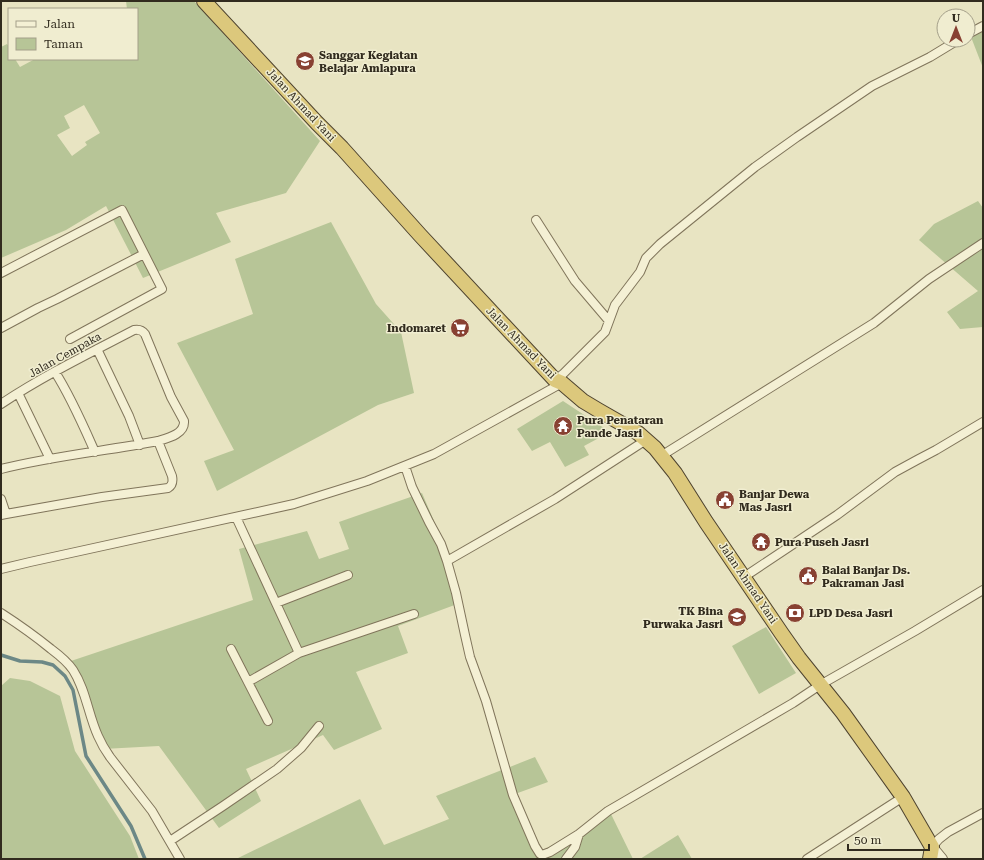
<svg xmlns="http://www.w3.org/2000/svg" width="984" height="860" font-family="'Roboto Serif',serif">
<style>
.green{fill:#b7c597;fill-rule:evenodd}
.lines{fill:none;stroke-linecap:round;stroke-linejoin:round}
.stream{stroke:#6c8886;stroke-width:3.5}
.minor-casing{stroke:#80755b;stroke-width:10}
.tertiary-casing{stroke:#80755b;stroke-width:12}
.trunk-casing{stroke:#4e432f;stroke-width:16}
.minor{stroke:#f4f0d4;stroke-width:8}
.tertiary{stroke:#f4f0d4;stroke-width:10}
.trunk{stroke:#dcc87c;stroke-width:14}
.labels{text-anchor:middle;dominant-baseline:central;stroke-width:3;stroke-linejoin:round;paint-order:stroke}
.poi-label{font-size:11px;font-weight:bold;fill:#312b1e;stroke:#f0edd0;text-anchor:start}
.street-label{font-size:11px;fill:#312b1e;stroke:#f0edd0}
</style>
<rect width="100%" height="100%" fill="#e8e4c2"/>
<path class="green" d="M 126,1 L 194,1 L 320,141 L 286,193 L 216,213 L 231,242 L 143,278 L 106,206 L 66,230 L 1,258 L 1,47 L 7,44 L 9,47 L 9,59 L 15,59 L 20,67 L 35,59 L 137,59 L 137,9 L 127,9 ZM 84,105 L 100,133 L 85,142 L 87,145 L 72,156 L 57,135 L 70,128 L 64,116 Z
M 983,31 L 983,68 L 971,37 Z
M 978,201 L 983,208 L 983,327 L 960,329 L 947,312 L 978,291 L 919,240 L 934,224 Z
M 331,222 L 376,304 L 401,332 L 414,393 L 378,405 L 217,491 L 204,461 L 234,450 L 177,343 L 253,314 L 235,259 Z
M 563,401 L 610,432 L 584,446 L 589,455 L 565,467 L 550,442 L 532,451 L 517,429 Z
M 422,493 L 443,542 L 460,603 L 398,626 L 408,653 L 356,672 L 382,729 L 334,750 L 323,735 L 246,769 L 261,801 L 219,828 L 159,746 L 103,749 L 82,688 L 62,664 L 253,600 L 239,549 L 307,531 L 319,559 L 349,549 L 339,522 Z
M 766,627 L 796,673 L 759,694 L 732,646 Z
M 10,678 L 30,681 L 60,696 L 75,751 L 130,836 L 139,859 L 1,859 L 1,686 Z
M 535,757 L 548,782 L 515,794 L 542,851 L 610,812 L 633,859 L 236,859 L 360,799 L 384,845 L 449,819 L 436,796 Z
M 678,835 L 692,859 L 640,859 Z"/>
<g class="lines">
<path class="stream" d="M 1,655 L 20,661 L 42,662 L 53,665 L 65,676 L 73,690 L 86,756 L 131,826 L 145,859"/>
<defs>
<path id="minor" d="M 968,34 L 983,26
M 536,220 L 575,281 L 609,321
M 1,273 L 122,210 L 162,289 L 70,339
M 1,328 L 38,308 L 57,299 L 144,254
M 97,349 L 129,416 L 140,445
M 55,372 C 71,397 83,425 95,452
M 555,380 L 563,374 L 605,332 L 615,305 L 640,272 L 646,258 L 660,244 L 755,167 L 797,137 L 872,86 L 930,57 L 958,40
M 18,393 L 50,459
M 1,404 C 43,376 90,353 134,330 C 139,329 142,330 145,334 L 171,397 L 184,421 C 185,434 168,438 158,441 C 106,451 52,456 1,469
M 661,456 L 874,323 L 929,279 L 983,243
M 405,466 L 412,487 L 429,522 L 441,544 L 447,561 L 456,593 L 465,635 L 470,657 L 486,701 L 513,795 L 535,846 L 540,854 L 542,855 L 550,852 L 579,834 L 608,811 L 793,703 L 820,685 L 915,631 L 983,590
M 1,499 L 6,514 L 1,515
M 6,514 L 102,497 L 168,488 C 173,485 173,481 172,476 L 158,441
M 236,517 L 299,653
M 447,561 L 555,499 L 646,440
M 1,569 L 30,562 L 294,504 L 367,481 L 434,454 L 562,383
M 744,577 L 837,515 L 895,472 L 917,460 L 936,450 L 983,422
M 276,603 L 348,575
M 1,613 C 18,624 35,636 51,649 C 59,655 67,661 73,670 C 86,690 88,714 98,736 C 101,743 105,750 110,757 L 152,811 L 180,859
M 231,649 L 268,721
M 248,682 L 299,653 L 414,614
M 170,841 L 223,806 L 277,769 L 301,748 L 319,726
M 932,847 L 939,839 L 948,832 L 983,813
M 566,859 L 575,847 L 579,834
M 807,859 L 903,797"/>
<path id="tertiary" d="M 932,847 L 942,859"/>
<path id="trunk" d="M 204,1 L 317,123 L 342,148 L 420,235 L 555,380 L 562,383 L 583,401 L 598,410 L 638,433 L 655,448 L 675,473 L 706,522 L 782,634 L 799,658 L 843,713 L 903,797 L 932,847 L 930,859"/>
</defs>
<use href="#minor" class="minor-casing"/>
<use href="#tertiary" class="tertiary-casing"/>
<use href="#trunk" class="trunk-casing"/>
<use href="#minor" class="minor"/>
<use href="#tertiary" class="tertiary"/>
<use href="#trunk" class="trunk"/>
</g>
<defs>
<symbol id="school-disc" viewBox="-11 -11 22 22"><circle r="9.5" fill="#884132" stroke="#f0edd0"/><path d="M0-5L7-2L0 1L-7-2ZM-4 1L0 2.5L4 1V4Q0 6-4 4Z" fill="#fff"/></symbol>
<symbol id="supermarket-disc" viewBox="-11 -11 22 22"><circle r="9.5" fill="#884132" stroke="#f0edd0"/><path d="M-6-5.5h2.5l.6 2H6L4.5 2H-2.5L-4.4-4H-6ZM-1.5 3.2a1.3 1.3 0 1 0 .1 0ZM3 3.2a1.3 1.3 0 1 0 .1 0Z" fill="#fff"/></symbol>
<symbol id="temple-disc" viewBox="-11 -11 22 22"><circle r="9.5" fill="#884132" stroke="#f0edd0"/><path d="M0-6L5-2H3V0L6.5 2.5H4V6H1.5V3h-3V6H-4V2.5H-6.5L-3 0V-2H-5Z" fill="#fff"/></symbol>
<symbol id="civic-disc" viewBox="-11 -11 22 22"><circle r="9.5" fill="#884132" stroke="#f0edd0"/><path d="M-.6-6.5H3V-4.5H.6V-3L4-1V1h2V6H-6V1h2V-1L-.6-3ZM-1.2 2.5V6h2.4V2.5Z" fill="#fff"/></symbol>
<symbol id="bank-disc" viewBox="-11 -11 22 22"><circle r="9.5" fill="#884132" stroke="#f0edd0"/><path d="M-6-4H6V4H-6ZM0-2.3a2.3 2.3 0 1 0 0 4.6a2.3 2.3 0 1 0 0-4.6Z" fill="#fff"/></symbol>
</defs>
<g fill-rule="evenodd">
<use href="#school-disc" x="294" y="50" width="22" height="22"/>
<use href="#supermarket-disc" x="449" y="317" width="22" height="22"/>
<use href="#temple-disc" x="552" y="415" width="22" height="22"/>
<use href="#civic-disc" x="714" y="489" width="22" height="22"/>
<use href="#temple-disc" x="750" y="531" width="22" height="22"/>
<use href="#civic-disc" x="797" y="565" width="22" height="22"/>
<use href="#bank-disc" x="784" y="602" width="22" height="22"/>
<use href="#school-disc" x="726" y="606" width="22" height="22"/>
</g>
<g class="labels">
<g class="poi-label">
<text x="319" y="55">Sanggar Kegiatan<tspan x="319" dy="13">Belajar Amlapura</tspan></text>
<text x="446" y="328" text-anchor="end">Indomaret</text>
<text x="577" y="420">Pura Penataran<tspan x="577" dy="13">Pande Jasri</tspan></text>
<text x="739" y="494">Banjar Dewa<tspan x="739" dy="13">Mas Jasri</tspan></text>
<text x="775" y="542">Pura Puseh Jasri</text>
<text x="822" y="570">Balai Banjar Ds.<tspan x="822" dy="13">Pakraman Jasi</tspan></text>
<text x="723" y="611" text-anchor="end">TK Bina<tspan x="723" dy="13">Purwaka Jasri</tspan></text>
<text x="809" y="613">LPD Desa Jasri</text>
</g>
<g class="street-label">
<text transform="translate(301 105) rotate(47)">Jalan Ahmad Yani</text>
<text transform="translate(521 343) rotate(46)">Jalan Ahmad Yani</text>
<text transform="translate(65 355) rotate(-29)">Jalan Cempaka</text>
<text transform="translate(748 583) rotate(56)">Jalan Ahmad Yani</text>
</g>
</g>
<rect width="984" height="860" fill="none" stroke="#312b1e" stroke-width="4"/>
<rect x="8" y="8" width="130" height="52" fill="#f0edd0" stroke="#a49f89"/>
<rect x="16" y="21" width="20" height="6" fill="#f4f0d4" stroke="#a49f89"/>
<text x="44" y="28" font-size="12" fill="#312b1e">Jalan</text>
<rect x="16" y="38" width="20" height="12" fill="#b7c597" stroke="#a49f89"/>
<text x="44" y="48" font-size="12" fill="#312b1e">Taman</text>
<g transform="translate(956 28)"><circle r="19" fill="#f0edd0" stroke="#a49f89"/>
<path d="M0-3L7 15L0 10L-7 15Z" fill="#884132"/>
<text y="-6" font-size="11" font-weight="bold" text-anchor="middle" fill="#312b1e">U</text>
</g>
<path d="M848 844v6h81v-6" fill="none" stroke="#312b1e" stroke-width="2"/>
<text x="854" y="844" font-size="12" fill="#312b1e" stroke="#f0edd0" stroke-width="3" paint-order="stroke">50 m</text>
</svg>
